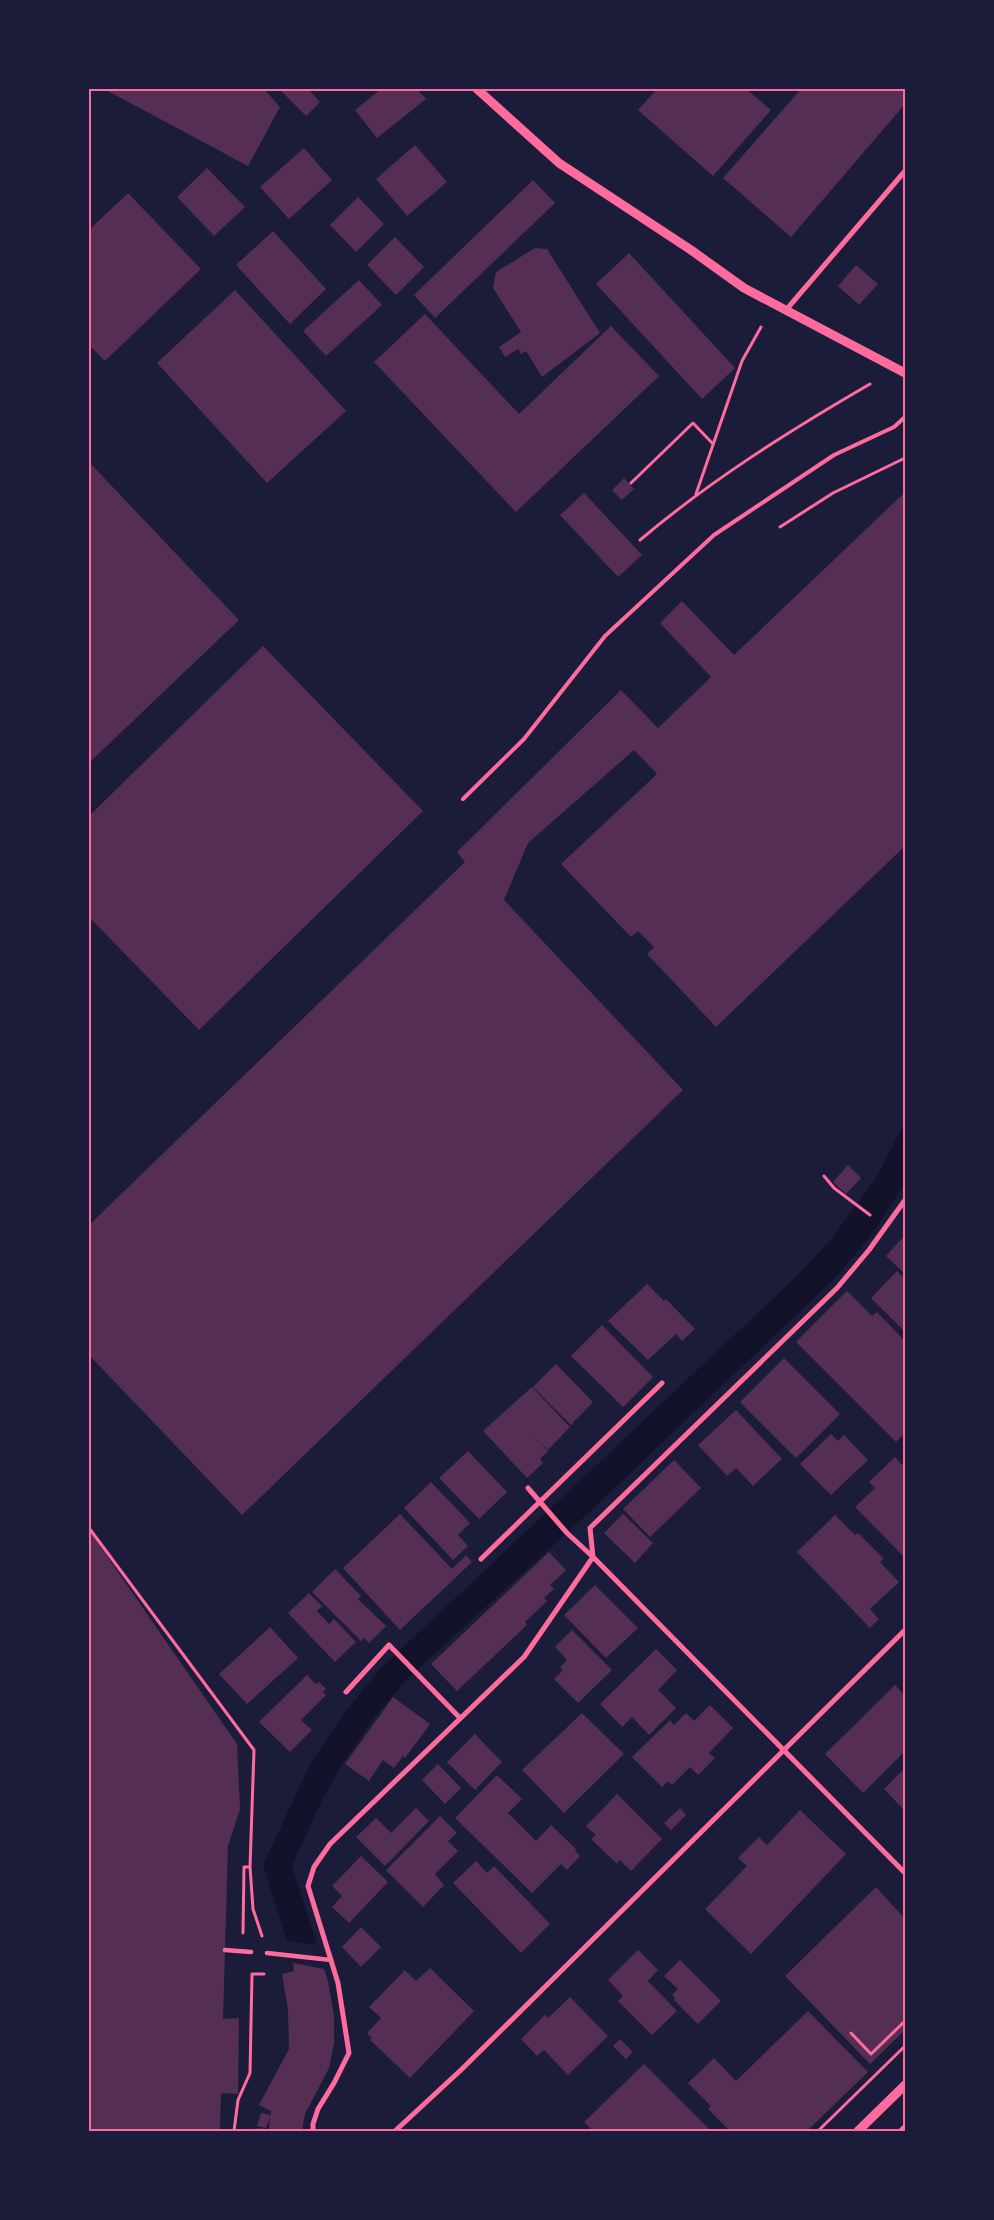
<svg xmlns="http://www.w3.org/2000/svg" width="994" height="2220" font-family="Roboto,sans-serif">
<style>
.water{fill:#12122b}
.building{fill:#542f53}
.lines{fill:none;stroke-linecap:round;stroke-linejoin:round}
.path{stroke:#ff6b9d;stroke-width:3}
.service{stroke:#ff6b9d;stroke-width:4}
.pedestrian{stroke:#ff6b9d;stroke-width:4.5}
.minor{stroke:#ff6b9d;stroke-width:5}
.tertiary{stroke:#ff6b9d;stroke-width:9}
.neatline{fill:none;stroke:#ff6b9d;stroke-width:2}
</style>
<rect width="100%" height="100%" fill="#1b1b3a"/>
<path class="water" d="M 905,1122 L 905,1183 L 872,1234 L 836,1277 L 582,1519 L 406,1680 L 374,1718 L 344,1761 L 320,1804 L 292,1866 L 317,1945 L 287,1941 L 263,1865 L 310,1765 L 344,1714 L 379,1670 L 798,1275 L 833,1237 L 877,1176 Z"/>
<path class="building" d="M 104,89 L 264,89 L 280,107 L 248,166 Z
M 279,89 L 308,89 L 320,102 L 306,116 Z
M 381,89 L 417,89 L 426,99 L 377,138 L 355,110 Z
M 657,89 L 746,89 L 771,110 L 713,176 L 638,110 Z
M 801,89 L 905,89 L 905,104 L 791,237 L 723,178 Z
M 415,145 L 447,182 L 407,216 L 376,179 Z
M 304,148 L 332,180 L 289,219 L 260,187 Z
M 207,168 L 245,207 L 214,236 L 177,197 Z
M 533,180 L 555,203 L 435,318 L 414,295 Z
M 128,193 L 201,269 L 105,361 L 89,345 L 89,230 Z
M 358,197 L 384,224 L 356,252 L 330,225 Z
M 273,231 L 326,289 L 290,324 L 236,265 Z
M 395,237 L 424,267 L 396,295 L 367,265 Z
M 535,248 L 547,249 L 600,333 L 542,377 L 526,351 L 521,354 L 518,349 L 505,357 L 499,347 L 521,332 L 493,288 L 496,272 Z
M 629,253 L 735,368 L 702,399 L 596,284 Z
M 856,265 L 878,284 L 859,305 L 838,286 Z
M 359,280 L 382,305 L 326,356 L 303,331 Z
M 235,290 L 346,411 L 267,483 L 157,363 Z
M 425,314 L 519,414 L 611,326 L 659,376 L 516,512 L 374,362 Z
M 89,462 L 239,620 L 89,763 Z
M 624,478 L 634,489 L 622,500 L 612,490 Z
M 584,493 L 642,555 L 618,577 L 560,515 Z
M 903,494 L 905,497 L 905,846 L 716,1027 L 647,954 L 654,947 L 638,931 L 631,937 L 561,864 L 657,774 L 634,750 L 528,843 L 504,900 L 683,1090 L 242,1515 L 89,1355 L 89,1225 L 465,862 L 457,852 L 621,690 L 658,728 L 711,677 L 660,623 L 682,601 L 734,655 Z
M 263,646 L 423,811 L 199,1030 L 89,917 L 89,816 Z
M 848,1165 L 861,1178 L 846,1194 L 833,1182 Z
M 905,1235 L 905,1274 L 886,1256 Z
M 897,1271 L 905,1279 L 905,1332 L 871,1298 Z
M 647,1284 L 664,1301 L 666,1299 L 695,1329 L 682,1341 L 676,1334 L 648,1360 L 608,1321 Z
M 847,1291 L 872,1316 L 877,1312 L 905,1341 L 905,1433 L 896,1442 L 796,1342 Z
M 602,1325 L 653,1377 L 623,1407 L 571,1356 Z
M 784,1358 L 840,1414 L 796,1458 L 740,1402 Z
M 556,1364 L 593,1402 L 571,1425 L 533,1387 Z
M 532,1387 L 570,1427 L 548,1450 L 533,1436 L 548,1451 L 540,1459 L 543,1463 L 527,1478 L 483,1431 Z
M 736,1410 L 782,1459 L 753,1486 L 736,1468 L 727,1476 L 698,1445 Z
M 831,1434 L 838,1441 L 844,1435 L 868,1460 L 831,1495 L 800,1464 Z
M 468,1451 L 507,1492 L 479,1519 L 439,1478 Z
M 895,1457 L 902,1465 L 905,1461 L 905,1558 L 855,1507 L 875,1488 L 869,1482 Z
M 674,1460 L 701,1488 L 650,1537 L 623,1509 Z
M 431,1482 L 470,1523 L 458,1535 L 468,1546 L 453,1560 L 404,1508 Z
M 400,1514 L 452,1569 L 466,1555 L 472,1562 L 400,1630 L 343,1568 Z
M 623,1514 L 653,1543 L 635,1563 L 604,1533 Z
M 835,1515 L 855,1535 L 858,1533 L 884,1559 L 880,1562 L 899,1582 L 870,1609 L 879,1619 L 870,1628 L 797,1552 Z
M 89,1530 L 237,1744 L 240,1809 L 228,1846 L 223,2019 L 239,2018 L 238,2094 L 221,2093 L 220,2131 L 89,2131 Z
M 549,1552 L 566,1570 L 550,1585 L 554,1589 L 544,1598 L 547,1601 L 525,1622 L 527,1625 L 457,1691 L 431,1664 Z
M 335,1569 L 361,1596 L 358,1599 L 386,1626 L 369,1643 L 364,1638 L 361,1641 L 312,1592 Z
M 595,1585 L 638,1628 L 606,1658 L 564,1615 Z
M 309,1593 L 322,1606 L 317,1611 L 329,1624 L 334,1619 L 356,1642 L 335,1662 L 288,1613 Z
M 270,1627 L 298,1658 L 247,1704 L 219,1674 Z
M 572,1630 L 612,1670 L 578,1703 L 554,1679 L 563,1670 L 560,1667 L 567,1660 L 555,1647 Z
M 656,1649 L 677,1670 L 658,1690 L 676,1708 L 649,1735 L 632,1717 L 622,1727 L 600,1704 Z
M 307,1675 L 316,1684 L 319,1682 L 326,1689 L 323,1691 L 326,1695 L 301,1720 L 312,1730 L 290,1752 L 259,1722 Z
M 895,1685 L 905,1696 L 905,1751 L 863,1793 L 825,1754 Z
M 393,1697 L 430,1724 L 405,1758 L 403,1756 L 394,1768 L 383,1760 L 369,1781 L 345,1764 Z
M 710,1705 L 733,1728 L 709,1753 L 715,1758 L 698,1775 L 690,1767 L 672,1785 L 668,1781 L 662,1787 L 632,1757 L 670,1720 L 674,1725 L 686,1713 L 694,1721 Z
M 582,1713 L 624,1754 L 564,1813 L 522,1770 Z
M 475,1734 L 502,1762 L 475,1790 L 447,1762 Z
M 438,1764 L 461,1788 L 445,1804 L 422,1780 Z
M 905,1768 L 905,1811 L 884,1789 Z
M 497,1775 L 522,1799 L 508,1813 L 536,1841 L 551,1825 L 576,1849 L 575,1850 L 580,1856 L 567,1870 L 561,1864 L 532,1893 L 455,1818 Z
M 617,1794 L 662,1839 L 631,1871 L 620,1860 L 617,1864 L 591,1839 L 596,1835 L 586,1826 Z
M 416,1808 L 429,1821 L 385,1866 L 356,1837 L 376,1818 L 391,1833 Z
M 680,1808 L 686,1815 L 671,1830 L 664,1823 Z
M 800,1810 L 846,1854 L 751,1954 L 705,1909 L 747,1866 L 738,1858 L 759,1837 L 767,1845 Z
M 440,1816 L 457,1833 L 448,1841 L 458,1851 L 435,1874 L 444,1885 L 423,1907 L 386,1870 Z
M 361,1856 L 388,1882 L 349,1923 L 332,1907 L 342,1896 L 332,1886 Z
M 476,1861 L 487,1873 L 494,1866 L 550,1924 L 521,1953 L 453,1883 Z
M 876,1887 L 905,1919 L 905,2030 L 870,2064 L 785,1976 Z
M 361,1927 L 381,1947 L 361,1967 L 342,1947 Z
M 638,1950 L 658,1970 L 648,1981 L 677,2011 L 652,2035 L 618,2001 L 623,1996 L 608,1980 Z
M 680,1960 L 721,2001 L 698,2024 L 674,2000 L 675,1998 L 672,1995 L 678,1989 L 664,1976 Z
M 293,1963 L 324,1969 L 328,1981 L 334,2016 L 334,2043 L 329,2068 L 305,2114 L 302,2131 L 255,2131 L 255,2128 L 269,2129 L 270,2117 L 266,2128 L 257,2126 L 261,2113 L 271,2115 L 271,2111 L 259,2105 L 289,2049 L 288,2010 L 282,1974 L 294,1971 Z
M 430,1968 L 474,2011 L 410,2078 L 370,2040 L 372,2038 L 367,2033 L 381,2018 L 369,2007 L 405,1970 L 416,1981 Z
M 570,1997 L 608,2036 L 568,2075 L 544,2050 L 537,2056 L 521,2039 L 545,2015 L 548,2018 Z
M 808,2011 L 868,2072 L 807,2131 L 730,2131 L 708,2109 L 711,2106 L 688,2083 L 714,2058 L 736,2081 Z
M 620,2039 L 633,2052 L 626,2059 L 613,2046 Z
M 644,2064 L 711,2131 L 593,2131 L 584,2122 Z"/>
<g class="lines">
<path class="path" d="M 631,483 L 693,423 L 713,444
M 696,494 L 742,361 L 761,327
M 780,527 L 833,493 L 905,458
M 640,540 C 711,480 789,431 870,384
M 824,1176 L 834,1188 L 870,1215
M 89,1528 L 254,1750 L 250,1867 L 253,1909 L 262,1936
M 243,1933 L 244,1867 L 250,1867
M 851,2033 L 871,2054 L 905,2021
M 234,2131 L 238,2100 L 250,2073 L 252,1974 L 264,1974
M 818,2131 L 905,2046
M 899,2131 L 905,2125"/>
<path class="service" d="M 463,799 L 524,739 L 605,636 L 714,535 L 834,455 L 894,427 L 905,417"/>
<path class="pedestrian" d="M 225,1950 L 251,1952
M 267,1953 L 331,1960"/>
<path class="minor" d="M 786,310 L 905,171
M 528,1488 L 567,1533 L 593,1557 L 905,1873
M 481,1559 L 662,1383
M 346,1692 L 389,1645 L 460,1718
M 313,2131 L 313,2124 L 318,2109 L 334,2083 L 349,2053 L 338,1983 L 308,1886 L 314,1867 L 330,1844 L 524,1657 L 593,1557 L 590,1528 L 837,1288 L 869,1250 L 905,1200
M 395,2131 L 462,2069 L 905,1630"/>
<path class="tertiary" d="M 477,89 L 559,163 L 691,250 L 744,288 L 905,373
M 858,2131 L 905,2085"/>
</g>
<rect width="994" height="2220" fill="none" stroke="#1b1b3a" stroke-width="180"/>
<rect x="90" y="90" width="814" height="2040" class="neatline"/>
</svg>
